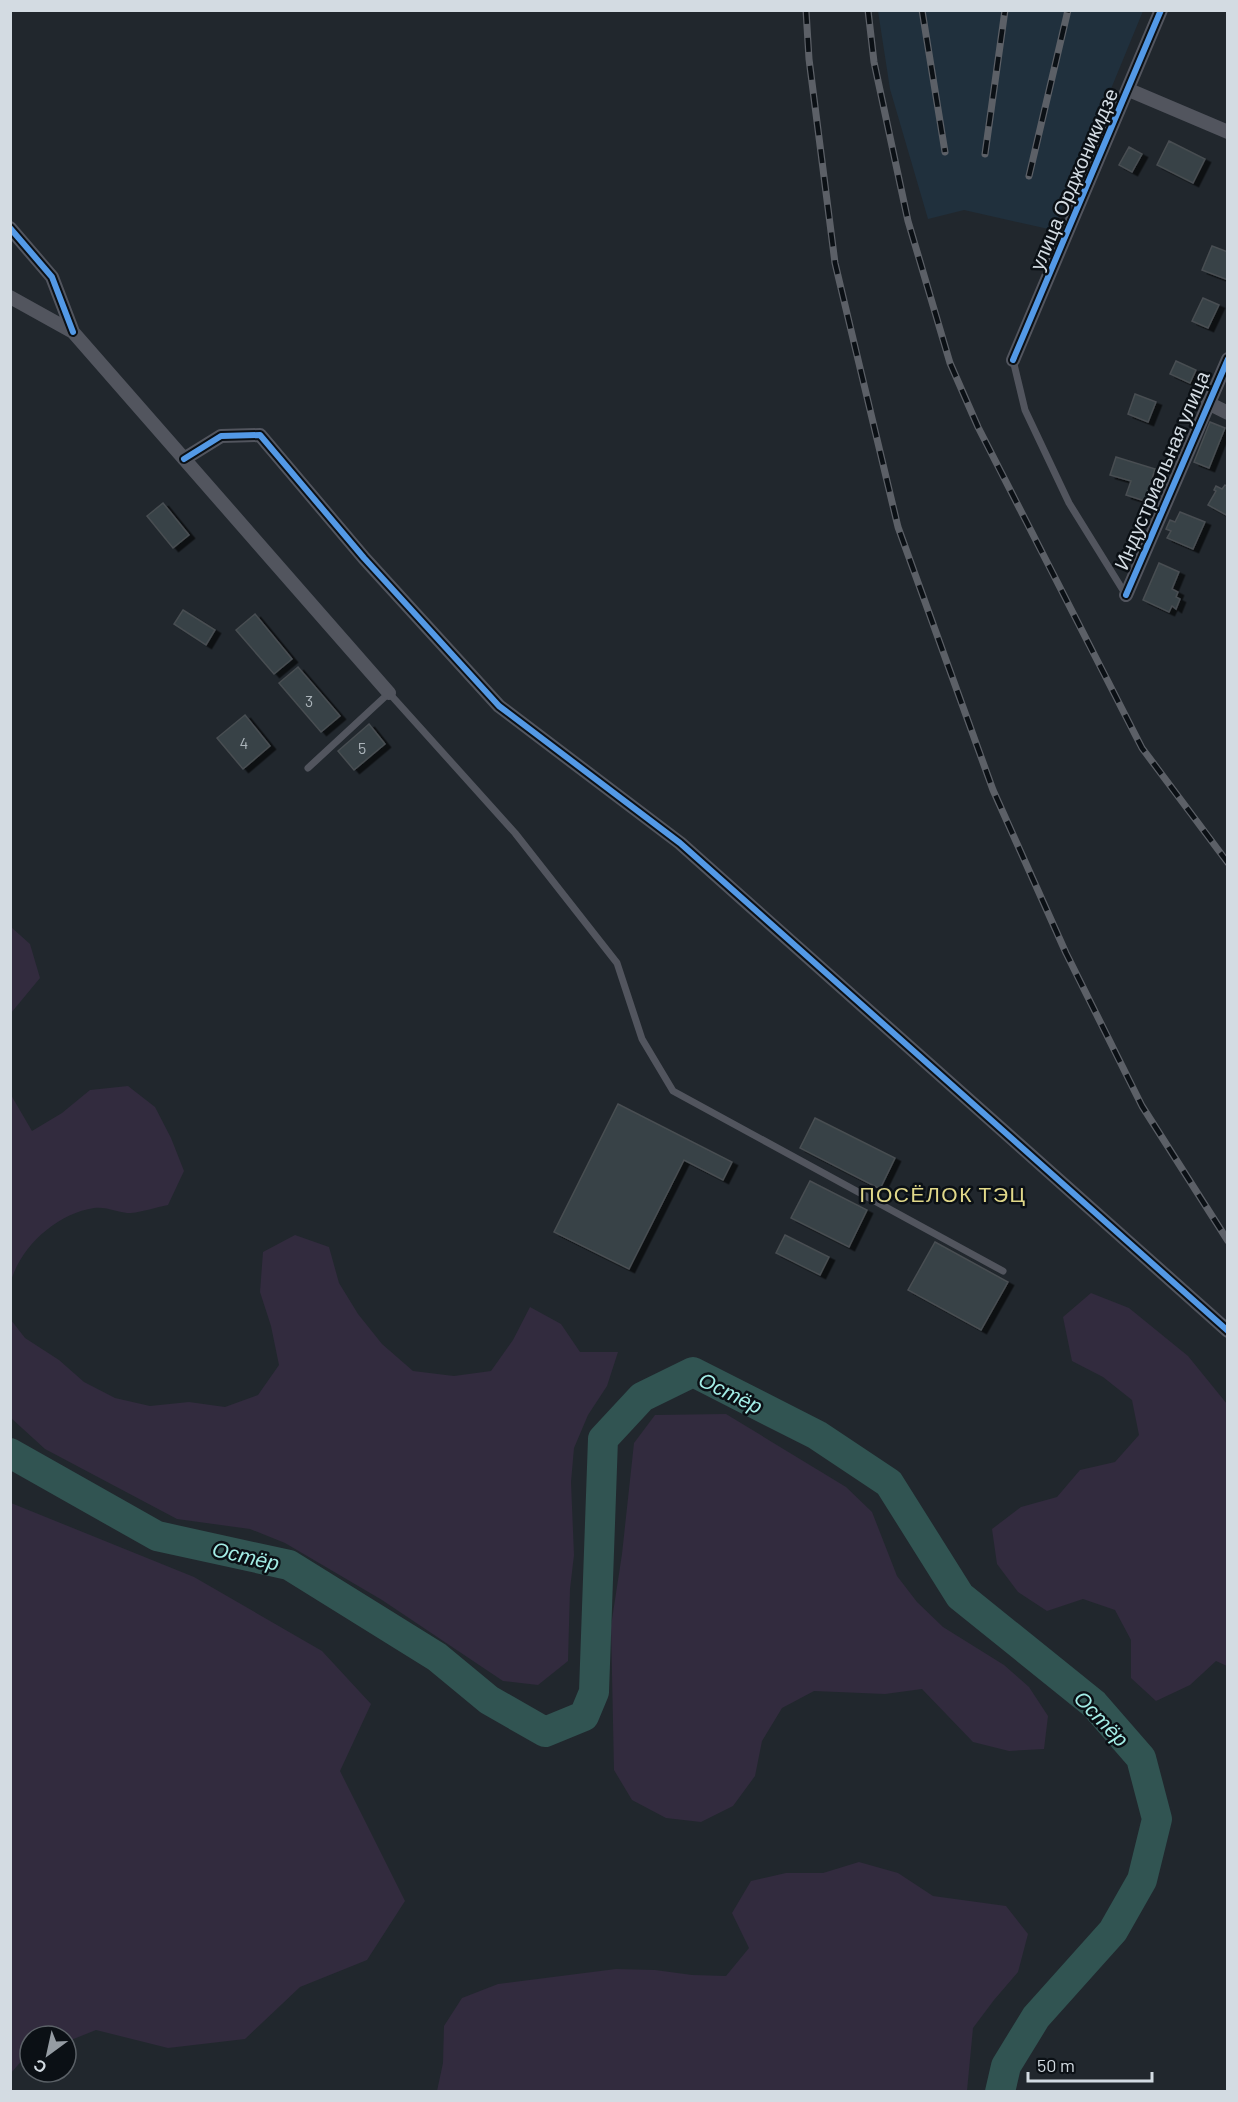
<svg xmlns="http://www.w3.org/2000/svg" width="1238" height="2102" font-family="Barlow,sans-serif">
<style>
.built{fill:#20303d}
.green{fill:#322b3e}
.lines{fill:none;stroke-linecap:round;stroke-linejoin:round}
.river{stroke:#315452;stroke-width:30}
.building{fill:#384246;stroke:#484e52;stroke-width:1.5;filter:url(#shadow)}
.lane{stroke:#52555e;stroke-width:7}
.street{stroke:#52555e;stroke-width:14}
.rail-casing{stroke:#5c6067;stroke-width:7}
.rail{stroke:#0b1015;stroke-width:4.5;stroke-dasharray:14;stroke-linecap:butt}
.cycleway-casing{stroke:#0b1015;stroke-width:10}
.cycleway{stroke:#5399e6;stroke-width:6}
.labels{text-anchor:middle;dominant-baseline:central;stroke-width:5;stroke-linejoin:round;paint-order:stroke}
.number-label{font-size:16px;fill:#acb5bb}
.street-label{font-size:20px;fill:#d3dbe2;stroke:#0b1015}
.neighbourhood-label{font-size:21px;letter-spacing:1.5px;fill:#e1d889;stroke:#0b1015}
.water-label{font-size:21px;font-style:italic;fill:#a3ede6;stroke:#0b1015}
</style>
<defs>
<filter id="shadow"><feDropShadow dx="5.5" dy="3.5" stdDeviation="0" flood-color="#0009"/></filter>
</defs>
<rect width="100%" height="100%" fill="#21272d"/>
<path class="built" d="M 878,11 L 1143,11 L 1053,230 L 964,210 L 928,219 L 890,89 Z"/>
<path class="green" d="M 11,927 L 30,944 L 40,978 L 11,1013 Z
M 128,1086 L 155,1107 L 171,1138 L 184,1171 L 168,1205 C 156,1207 143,1212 131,1213 C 119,1213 106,1206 94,1208 C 58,1213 21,1246 11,1281 L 11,1095 L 32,1131 L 62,1113 L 90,1090 Z
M 295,1235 L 329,1247 L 339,1283 L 358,1314 L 382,1344 L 413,1371 L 454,1376 L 491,1371 L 513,1340 L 530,1307 L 561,1324 L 580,1352 L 618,1352 L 607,1386 L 588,1415 L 574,1448 L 571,1482 L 574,1555 L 570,1589 L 568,1661 L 538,1685 L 503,1681 L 382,1600 L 285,1543 L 250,1529 L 177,1519 L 45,1449 L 11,1418 L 11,1320 L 25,1338 L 59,1360 L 84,1382 L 115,1398 L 150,1406 L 189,1402 L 225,1407 L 258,1395 L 279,1365 L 271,1326 L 260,1292 L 263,1252 Z
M 1091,1293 L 1129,1308 L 1188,1356 L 1227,1404 L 1227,1666 L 1216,1661 L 1190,1685 L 1156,1701 L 1131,1678 L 1131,1640 L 1115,1610 L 1083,1599 L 1047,1611 L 1018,1592 L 997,1564 L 992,1529 L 1021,1507 L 1057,1497 L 1080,1470 L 1115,1462 L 1139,1435 L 1132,1400 L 1103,1377 L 1072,1361 L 1063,1317 Z
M 726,1414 L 846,1487 L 872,1512 L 897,1576 L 917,1602 L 943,1627 L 1004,1665 L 1029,1687 L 1048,1716 L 1044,1749 L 1009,1751 L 973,1742 L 922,1689 L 885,1694 L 814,1691 L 782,1708 L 762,1741 L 755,1776 L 733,1806 L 701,1822 L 666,1818 L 632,1800 L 614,1770 L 611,1626 L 622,1554 L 634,1443 L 655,1415 Z
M 11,1503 L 194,1577 L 322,1651 L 371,1704 L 340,1771 L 405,1901 L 367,1960 L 300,1987 L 245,2039 L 168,2048 L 96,2030 L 66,2042 L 66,2036 L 30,2036 L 30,2056 L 24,2058 L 11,2073 Z
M 859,1862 L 898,1873 L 933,1896 L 1006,1906 L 1028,1934 L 1018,1972 L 994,2000 L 973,2028 L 967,2091 L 437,2091 L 443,2063 L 444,2026 L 462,1998 L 498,1984 L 616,1969 L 655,1970 L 692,1975 L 726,1976 L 749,1948 L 732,1913 L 751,1881 L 786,1873 L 823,1873 Z"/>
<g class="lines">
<path class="river" d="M 10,1453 L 157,1536 L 289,1565 L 437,1657 L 489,1700 L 545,1732 L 584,1716 L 594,1692 L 603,1439 L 642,1397 L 693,1372 L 817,1435 L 889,1483 L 960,1596 L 1094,1704 L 1141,1758 L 1157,1819 L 1142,1880 L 1113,1931 L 1036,2017 L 1006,2066 L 1000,2092"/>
</g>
<path class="building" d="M 1169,141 L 1205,159 L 1193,183 L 1157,165 Z
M 1129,147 L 1142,154 L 1132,172 L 1119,165 Z
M 1212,246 L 1228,252 L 1228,280 L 1202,270 Z
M 1203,298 L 1219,305 L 1208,328 L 1192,321 Z
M 1176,361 L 1196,370 L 1190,383 L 1170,374 Z
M 1135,394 L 1156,402 L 1148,422 L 1128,414 Z
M 1210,422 L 1225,428 L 1209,468 L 1194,462 Z
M 1116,457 L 1155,469 L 1145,501 L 1126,495 L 1131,481 L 1110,475 Z
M 1225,485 L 1228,487 L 1228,516 L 1208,505 L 1216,491 L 1214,490 L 1216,486 L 1222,489 Z
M 163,503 L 189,535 L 173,548 L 147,516 Z
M 1180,512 L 1205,522 L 1193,549 L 1167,538 L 1171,531 L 1166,529 L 1170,520 L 1175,522 Z
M 1159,563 L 1179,572 L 1172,589 L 1178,592 L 1176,597 L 1180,599 L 1176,609 L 1172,606 L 1169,612 L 1143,600 Z
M 183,610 L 215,630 L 206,645 L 174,624 Z
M 255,614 L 292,659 L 274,674 L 236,630 Z
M 298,667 L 340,716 L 321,732 L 279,683 Z
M 245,715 L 270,746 L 243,769 L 217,738 Z
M 369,724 L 385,744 L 354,770 L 338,751 Z
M 618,1104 L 732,1162 L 723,1180 L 684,1160 L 629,1269 L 554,1232 Z
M 815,1118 L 895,1158 L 880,1189 L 800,1148 Z
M 810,1181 L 867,1210 L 849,1247 L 791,1218 Z
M 785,1235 L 829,1257 L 820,1275 L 776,1253 Z
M 935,1242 L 1008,1282 L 981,1330 L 908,1290 Z"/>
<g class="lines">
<path class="lane" d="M 1013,360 L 1025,410 L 1069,503 L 1126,595
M 308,768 L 389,693 L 515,833 L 617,963 L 642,1039 L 673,1091 L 1003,1271"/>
<path class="street" d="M 1129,90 L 1228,132
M 10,228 L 52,277 L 73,332
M 10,297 L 73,332 L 389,693
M 1013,360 L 1161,10
M 1208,403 L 1228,413
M 184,459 L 221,436 L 260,435 L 364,558 L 499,706 L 680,843 L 1228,1331
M 1126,595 L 1228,359"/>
<defs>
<path id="rail" d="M 806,10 L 809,59 L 835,263 L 898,527 L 993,790 L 1066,953 L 1142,1106 L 1228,1241
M 868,10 L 874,62 L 908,221 L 950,363 L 978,427 L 1142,748 L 1228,863
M 922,10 L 945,152
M 985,154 L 1005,10
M 1029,176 L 1068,10"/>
</defs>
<use href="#rail" class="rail-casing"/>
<use href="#rail" class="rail"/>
<defs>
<path id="cycleway" d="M 10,228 L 52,277 L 73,332
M 1013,360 L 1161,10
M 184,459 L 221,436 L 260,435 L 364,558 L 499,706 L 680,843 L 1228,1331
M 1126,595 L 1228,359"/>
</defs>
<use href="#cycleway" class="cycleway-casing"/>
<use href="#cycleway" class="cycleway"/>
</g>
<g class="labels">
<g class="number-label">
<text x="309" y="700">3</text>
<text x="244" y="742">4</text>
<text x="362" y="747">5</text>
</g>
<g class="street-label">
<text transform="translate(1073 179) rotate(-67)">улица Орджоникидзе</text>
<text transform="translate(1161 470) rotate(-67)">Индустриальная улица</text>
</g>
<g class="neighbourhood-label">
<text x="943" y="1193">ПОСЁЛОК ТЭЦ</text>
</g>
<g class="water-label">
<text transform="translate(731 1392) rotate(26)">Остёр</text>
<text transform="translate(246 1555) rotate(13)">Остёр</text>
<text transform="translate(1102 1718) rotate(46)">Остёр</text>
</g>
</g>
<rect width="1238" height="2102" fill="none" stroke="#d3dbe2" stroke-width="24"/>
<g transform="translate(48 2054) rotate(213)"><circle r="28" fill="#0b1015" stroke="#5b6167" stroke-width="1.5"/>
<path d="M0-4.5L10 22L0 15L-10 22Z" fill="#959ca3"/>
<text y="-9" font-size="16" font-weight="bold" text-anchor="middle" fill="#d3dbe2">С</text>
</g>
<path d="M1028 2072v9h124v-9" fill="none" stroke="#d3dbe2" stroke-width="3"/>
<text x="1037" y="2072" font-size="18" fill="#d3dbe2" stroke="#0b1015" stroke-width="4.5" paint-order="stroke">50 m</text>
</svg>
